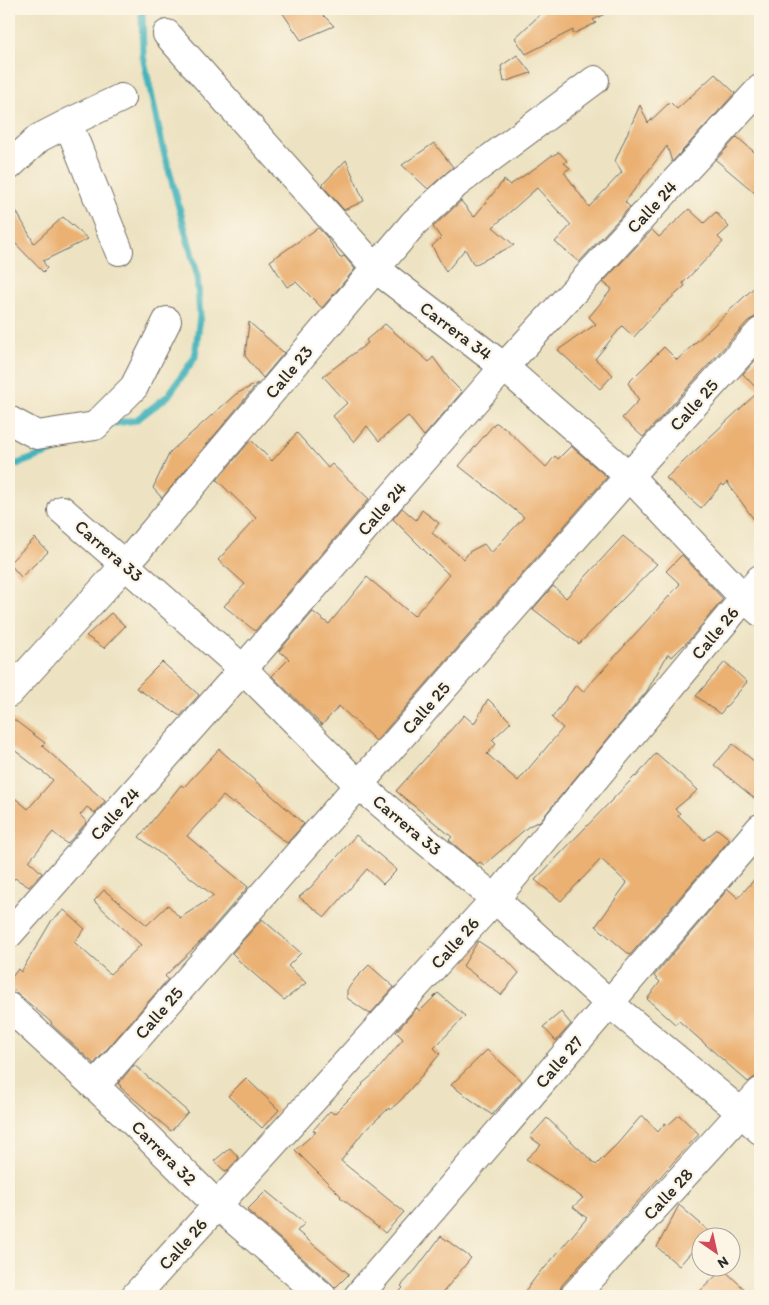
<svg xmlns="http://www.w3.org/2000/svg" width="769" height="1305" font-family="Itim,sans-serif">
<style>
.lines{fill:none;stroke-linecap:round;stroke-linejoin:round}
.stream{stroke:#44b4bb;stroke-width:7}
.building{fill:#ebb173}
.minor-casing{stroke:#6f6b60;stroke-width:30}
.minor{stroke:#fff;stroke-width:28}
.labels{text-anchor:middle;dominant-baseline:central;stroke-width:4.5;stroke-linejoin:round;paint-order:stroke}
.street-label{font-size:18px;fill:#2b2b2b;stroke:#fcf5e5}
</style>
<rect width="100%" height="100%" fill="#fcf5e5"/>
<filter id="ink" filterUnits="userSpaceOnUse"><feTurbulence type="fractalNoise" baseFrequency=".02" numOctaves="2"/><feDisplacementMap in="SourceGraphic" scale="10" xChannelSelector="R" yChannelSelector="G"/><feConvolveMatrix kernelMatrix="1 2 1 2 8 2 1 2 1" color-interpolation-filters="sRGB"/></filter>
<filter id="wash" filterUnits="userSpaceOnUse"><feTurbulence type="fractalNoise" baseFrequency=".0096" numOctaves="4" result="noise"/><feDisplacementMap in="SourceGraphic" scale="20" xChannelSelector="R" yChannelSelector="G"/><feGaussianBlur stdDeviation="1.12" result="paint"/><feColorMatrix in="noise" values="0 0 0 0 0 0 0 0 0 0 0 0 0 0 0 0 0 1.4 0 .05"/><feComposite in="paint" operator="in"/></filter>
<g filter="url(#wash)">
<rect width="100%" height="100%" fill="#ede3c3"/>
<g class="lines">
<path class="stream" d="M 109,424 L 136,420 L 168,396 L 195,357 L 200,316 L 197,274 L 162,144 L 143,56 L 142,9
M 9,467 L 53,451 L 70,441"/>
</g>
<g id="blocks">
<path class="building" d="M 280,9 L 317,9 L 334,26 L 301,40 Z
M 546,9 L 614,9 L 593,20 L 596,23 L 573,34 L 573,30 L 526,54 L 515,38 Z
M 517,55 L 531,73 L 504,82 L 501,66 Z
M 715,74 L 735,93 L 672,162 L 667,146 L 625,202 L 630,207 L 579,262 L 555,242 L 571,225 L 537,188 L 493,227 L 514,245 L 474,265 L 465,249 L 446,272 L 432,246 L 441,238 L 433,227 L 461,201 L 474,217 L 504,180 L 510,185 L 538,166 L 551,156 L 552,156 L 559,152 L 567,161 L 564,163 L 570,168 L 564,172 L 589,207 L 622,172 L 615,161 L 640,105 L 648,123 L 670,102 L 677,109 Z
M 737,137 L 760,157 L 760,197 L 716,160 Z
M 434,143 L 453,167 L 428,189 L 402,165 Z
M 346,160 L 364,201 L 344,210 L 322,185 Z
M 9,198 L 34,243 L 63,217 L 88,239 L 43,261 L 47,268 L 43,272 L 9,237 Z
M 689,209 L 704,223 L 716,212 L 729,227 L 718,237 L 723,242 L 683,283 L 685,286 L 660,308 L 634,337 L 622,326 L 595,359 L 613,375 L 600,389 L 558,350 L 596,324 L 589,317 L 612,289 L 603,282 L 652,230 L 659,237 Z
M 318,228 L 326,236 L 340,258 L 344,256 L 355,269 L 322,308 L 296,282 L 287,287 L 270,261 Z
M 760,282 L 760,317 L 755,317 L 748,321 L 643,437 L 622,418 L 639,400 L 628,383 L 664,347 L 677,360 Z
M 249,322 L 284,353 L 263,378 L 245,356 Z
M 385,324 L 429,362 L 433,357 L 449,379 L 462,392 L 424,436 L 408,416 L 379,441 L 367,426 L 354,442 L 333,416 L 347,403 L 323,376 L 368,343 L 366,340 Z
M 760,355 L 760,528 L 727,482 L 724,486 L 722,484 L 701,508 L 666,478 L 759,391 L 743,374 Z
M 258,383 L 162,498 L 153,488 L 170,452 L 236,394 Z
M 495,423 L 497,423 L 502,427 L 503,426 L 546,467 L 555,456 L 558,459 L 571,446 L 607,477 L 376,741 L 339,706 L 322,725 L 272,676 L 289,659 L 279,651 L 313,612 L 329,624 L 367,577 L 414,616 L 449,575 L 393,519 L 402,508 L 416,520 L 422,510 L 439,523 L 432,533 L 464,559 L 469,552 L 484,544 L 491,553 L 524,517 L 459,466 Z
M 297,433 L 328,468 L 332,464 L 369,499 L 255,631 L 224,606 L 245,584 L 218,560 L 256,518 L 217,480 L 251,440 L 272,461 Z
M 623,536 L 657,564 L 579,644 L 533,609 L 553,586 L 566,598 Z
M 35,538 L 48,552 L 21,577 L 9,563 Z
M 682,555 L 723,599 L 690,639 L 672,657 L 668,654 L 647,691 L 540,821 L 529,826 L 484,865 L 480,862 L 477,864 L 449,840 L 452,837 L 396,791 L 464,715 L 474,724 L 488,699 L 511,722 L 492,740 L 496,744 L 487,754 L 518,781 L 563,728 L 552,718 L 576,685 L 583,692 L 680,584 L 666,571 Z
M 111,613 L 125,626 L 104,648 L 86,636 Z
M 162,662 L 199,695 L 180,716 L 136,688 Z
M 725,662 L 747,682 L 720,714 L 696,696 Z
M 9,716 L 45,743 L 42,746 L 105,801 L 95,813 L 87,807 L 80,815 L 87,822 L 67,844 L 53,832 L 29,861 L 42,873 L 29,887 L 15,878 L 9,885 L 9,793 L 28,809 L 53,780 L 9,746 Z
M 733,744 L 760,766 L 760,803 L 714,765 Z
M 219,749 L 304,824 L 287,843 L 234,802 L 233,804 L 223,796 L 187,836 L 248,887 L 201,941 L 165,976 L 168,979 L 94,1064 L 51,1024 L 52,1023 L 9,986 L 9,981 L 18,969 L 21,972 L 52,920 L 64,910 L 85,929 L 74,942 L 110,974 L 141,945 L 94,901 L 104,890 L 147,925 L 168,905 L 180,918 L 214,896 L 139,837 L 181,785 L 184,787 Z
M 656,753 L 698,790 L 675,809 L 680,813 L 678,815 L 704,840 L 717,829 L 730,839 L 630,955 L 596,926 L 627,883 L 601,859 L 561,901 L 535,880 L 635,776 L 636,777 Z
M 356,835 L 397,870 L 383,884 L 367,869 L 325,917 L 299,897 L 311,887 Z
M 760,873 L 760,1077 L 755,1077 L 748,1082 L 679,1021 L 675,1024 L 647,999 L 660,982 L 654,976 L 728,889 L 738,898 Z
M 262,919 L 301,953 L 288,966 L 306,983 L 284,1000 L 238,960 L 238,959 L 232,953 Z
M 478,941 L 508,961 L 519,973 L 501,995 L 463,966 Z
M 369,965 L 394,987 L 370,1014 L 347,998 L 347,990 L 356,978 Z
M 438,993 L 465,1016 L 434,1048 L 440,1054 L 400,1101 L 390,1110 L 389,1108 L 363,1132 L 341,1161 L 404,1212 L 385,1233 L 340,1197 L 341,1196 L 295,1150 L 316,1132 L 313,1130 L 330,1111 L 334,1114 L 363,1085 L 362,1084 L 376,1072 L 403,1039 L 396,1032 L 417,1008 L 420,1011 Z
M 561,1012 L 571,1024 L 556,1041 L 543,1027 Z
M 487,1050 L 522,1081 L 492,1115 L 451,1085 Z
M 134,1065 L 188,1112 L 171,1131 L 120,1087 L 121,1086 L 118,1084 Z
M 246,1078 L 279,1110 L 262,1128 L 228,1096 Z
M 642,1115 L 658,1132 L 665,1123 L 668,1125 L 679,1115 L 699,1134 L 562,1285 L 559,1292 L 559,1296 L 521,1296 L 543,1268 L 544,1269 L 587,1218 L 573,1207 L 583,1198 L 526,1159 L 541,1145 L 530,1137 L 547,1118 L 596,1165 L 618,1143 Z
M 230,1148 L 239,1158 L 226,1172 L 214,1161 Z
M 266,1191 L 305,1223 L 297,1231 L 349,1274 L 335,1288 L 332,1284 L 247,1210 Z
M 679,1205 L 709,1231 L 704,1238 L 702,1238 L 702,1240 L 679,1266 L 657,1247 Z
M 441,1236 L 471,1258 L 440,1296 L 395,1296 L 403,1288 L 401,1286 L 417,1268 Z
M 723,1269 L 752,1296 L 695,1296 Z"/>
</g>
</g>
<g filter="url(#ink)">
<use href="#blocks" fill-opacity="0" stroke="#6f6b60" stroke-width="1"/>
<g class="lines">
<defs>
<path id="minor" d="M 167,34 L 376,269 L 504,367 L 629,476 L 744,598 L 760,612
M 68,123 L 119,251
M 9,166 L 39,138 L 68,123 L 121,98
M 9,420 L 37,435 L 95,426 L 134,387 L 167,321
M 62,510 L 125,565 L 243,669 L 359,785 L 495,899 L 609,1003 L 742,1113 L 760,1130
M 9,693 L 125,565 L 414,223 L 456,184 L 595,80
M 9,934 L 243,669 L 504,367 L 760,89
M 9,1007 L 127,1116 L 217,1205 L 322,1296
M 95,1086 L 629,476 L 760,332
M 135,1296 L 495,899 L 760,579
M 358,1296 L 760,828
M 574,1296 L 760,1092"/>
</defs>
<use href="#minor" class="minor-casing"/>
<use href="#minor" class="minor"/>
</g>
</g>
<g class="labels">
<g class="street-label">
<text transform="translate(652 207) rotate(-47)">Calle 24</text>
<text transform="translate(456 331) rotate(37)">Carrera 34</text>
<text transform="translate(289 372) rotate(-50)">Calle 23</text>
<text transform="translate(694 405) rotate(-48)">Calle 25</text>
<text transform="translate(382 509) rotate(-49)">Calle 24</text>
<text transform="translate(109 551) rotate(41)">Carrera 33</text>
<text transform="translate(715 633) rotate(-50)">Calle 26</text>
<text transform="translate(426 708) rotate(-49)">Calle 25</text>
<text transform="translate(115 814) rotate(-48)">Calle 24</text>
<text transform="translate(407 825) rotate(40)">Carrera 33</text>
<text transform="translate(455 943) rotate(-48)">Calle 26</text>
<text transform="translate(159 1013) rotate(-49)">Calle 25</text>
<text transform="translate(559 1062) rotate(-49)">Calle 27</text>
<text transform="translate(164 1153) rotate(45)">Carrera 32</text>
<text transform="translate(668 1194) rotate(-47)">Calle 28</text>
<text transform="translate(183 1244) rotate(-48)">Calle 26</text>
</g>
</g>
<rect width="769" height="1305" fill="none" stroke="#fcf5e5" stroke-width="30"/>
<g transform="translate(716 1252) rotate(146)"><circle r="24" fill="#fcf5e5" stroke="#a8a49b"/>
<path d="M0-4L9 19L0 12L-9 19Z" fill="#d1495b"/>
<text y="-8" font-size="14" font-weight="bold" text-anchor="middle" fill="#2b2b2b">N</text>
</g>
</svg>
